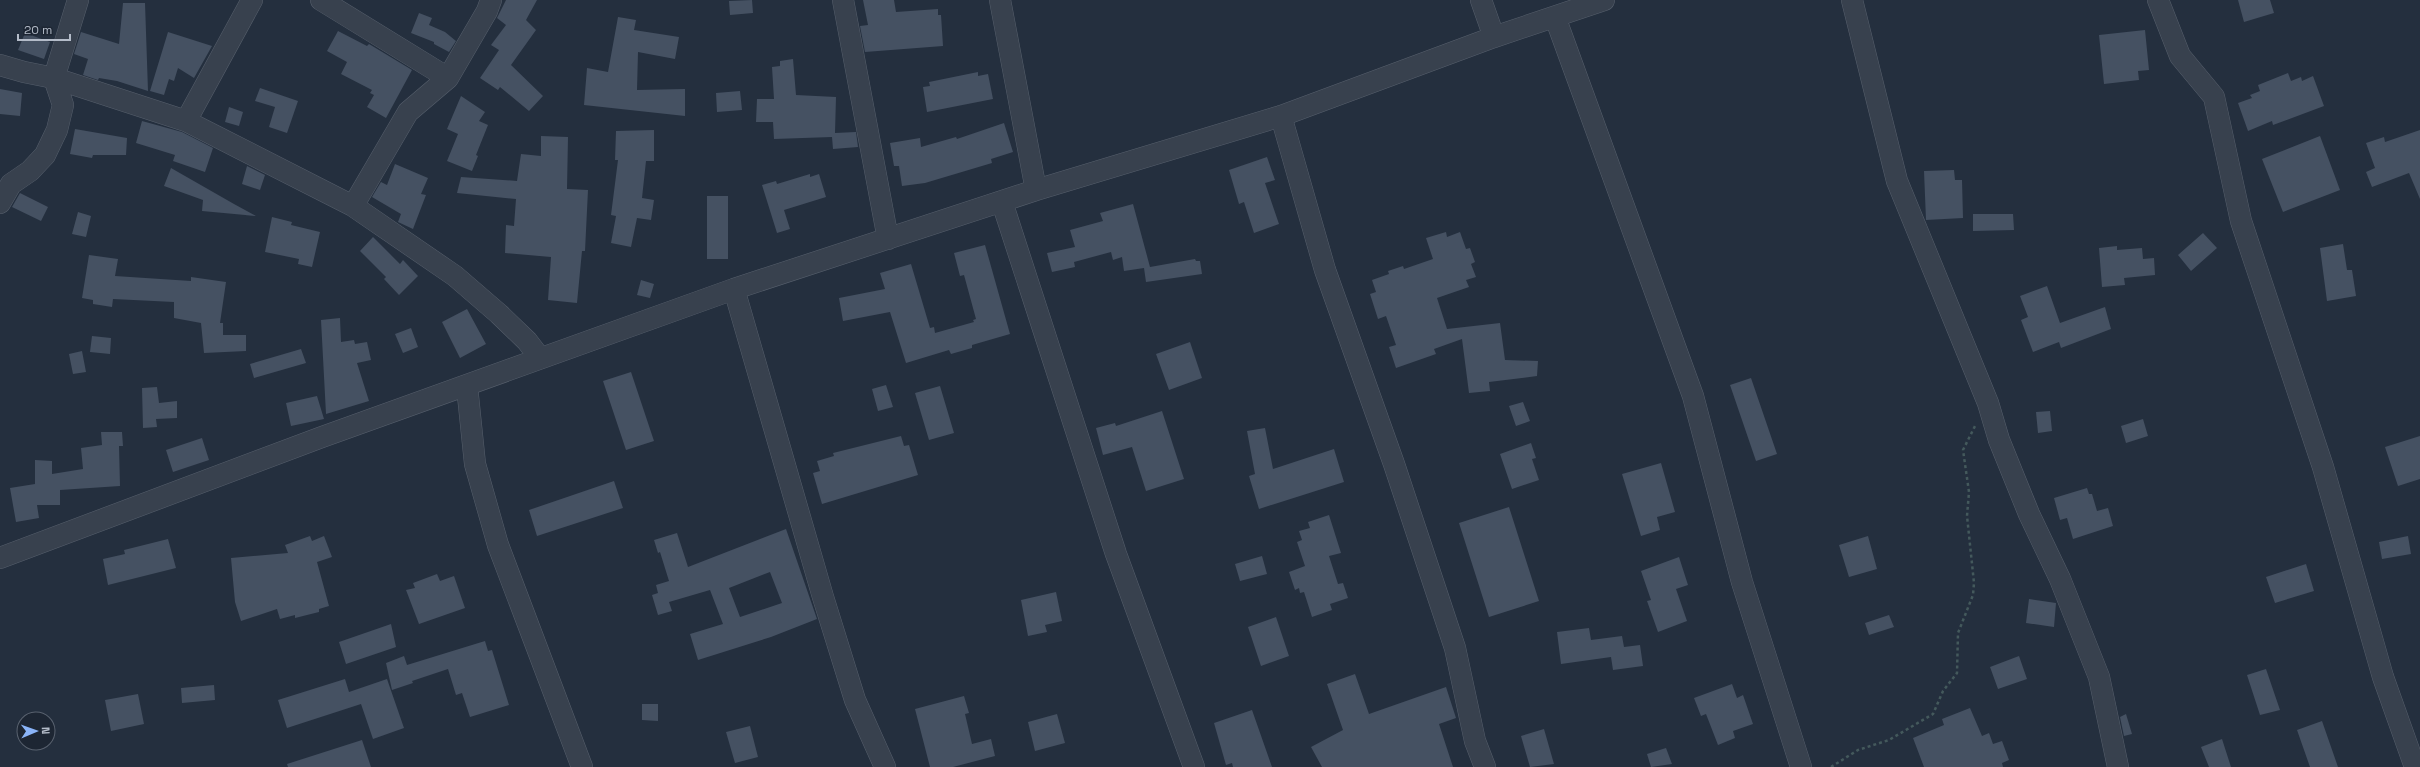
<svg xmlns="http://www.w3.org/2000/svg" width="2420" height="767" font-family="'Space Grotesk',sans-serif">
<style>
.building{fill:#455162;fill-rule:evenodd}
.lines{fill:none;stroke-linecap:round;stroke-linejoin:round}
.minor-casing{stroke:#565f6c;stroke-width:22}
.path{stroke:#44595c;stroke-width:2.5;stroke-dasharray:3 3;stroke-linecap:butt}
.minor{stroke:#38414e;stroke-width:21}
</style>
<rect width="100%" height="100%" fill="#242f3e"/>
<path class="building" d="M 506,0 L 537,0 L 526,20 L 536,30 L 511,65 L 543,96 L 529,111 L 500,87 L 498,90 L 480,78 L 499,50 L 491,45 L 506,25 L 497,18 Z
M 752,0 L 753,13 L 730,15 L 729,1 Z
M 863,0 L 894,0 L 896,12 L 938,9 L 938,15 L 941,15 L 943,46 L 865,52 L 860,26 L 868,25 Z
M 2238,0 L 2270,0 L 2274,13 L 2244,22 Z
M 123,3 L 145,3 L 148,91 L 117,81 L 99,78 L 98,80 L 83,75 L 88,59 L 74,54 L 81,32 L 119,44 Z
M 419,13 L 432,18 L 429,25 L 445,32 L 456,41 L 449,52 L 434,44 L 434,42 L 411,33 Z
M 618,17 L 636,20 L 634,30 L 679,37 L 675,59 L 638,52 L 637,90 L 685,89 L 685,116 L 584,105 L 587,68 L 608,72 Z
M 2145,30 L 2149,70 L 2138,71 L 2139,80 L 2104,84 L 2099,35 Z
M 338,31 L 367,46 L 369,44 L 412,70 L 386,118 L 367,107 L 374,95 L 370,93 L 372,90 L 341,74 L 347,62 L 327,51 Z
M 168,32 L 212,46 L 194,78 L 178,68 L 174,81 L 169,79 L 164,95 L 150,91 Z
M 25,33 L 50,42 L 44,59 L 18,50 Z
M 793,59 L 796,95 L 836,97 L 835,133 L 856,132 L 858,147 L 833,149 L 832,137 L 774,139 L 773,122 L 756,122 L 757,99 L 774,99 L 772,67 L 780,66 L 780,61 Z
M 978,72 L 978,76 L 988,74 L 993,99 L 927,112 L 923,87 L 930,86 L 929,82 Z
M 2288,73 L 2291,81 L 2301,77 L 2302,81 L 2313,76 L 2324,106 L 2273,125 L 2272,121 L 2248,131 L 2238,103 L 2252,98 L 2250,95 L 2260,91 L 2258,85 Z
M 260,88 L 298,101 L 287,133 L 269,127 L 275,107 L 255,101 Z
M 0,89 L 22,93 L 20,116 L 0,114 Z
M 740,91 L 742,110 L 717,112 L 716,93 Z
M 461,96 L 485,112 L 479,121 L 488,125 L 476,155 L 478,156 L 472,171 L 447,161 L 458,134 L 447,129 Z
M 229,107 L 243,112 L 239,126 L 225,122 Z
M 142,121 L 182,132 L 213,148 L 205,172 L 173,161 L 175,155 L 136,143 Z
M 1004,123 L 1013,152 L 991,159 L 992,163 L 925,183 L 902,186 L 899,166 L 894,166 L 890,143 L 920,138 L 921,147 L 956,137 L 957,139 Z
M 75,129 L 127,138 L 126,155 L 93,155 L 92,158 L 70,154 Z
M 654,130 L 654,161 L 646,161 L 642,198 L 654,200 L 651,220 L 637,218 L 631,247 L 611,243 L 616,216 L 611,215 L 618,160 L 615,160 L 616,131 Z
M 2420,130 L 2420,199 L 2409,173 L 2372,187 L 2366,172 L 2375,168 L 2366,143 L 2384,137 L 2385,142 Z
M 541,136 L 568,137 L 567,189 L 588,190 L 585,251 L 582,251 L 577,303 L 548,300 L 551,257 L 505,253 L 506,225 L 514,226 L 516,199 L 457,193 L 461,177 L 517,181 L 521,154 L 541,156 Z
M 2320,136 L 2340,190 L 2283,212 L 2262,159 Z
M 1267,157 L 1275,180 L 1265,183 L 1279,224 L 1254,233 L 1244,202 L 1239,204 L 1229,170 Z
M 395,164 L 428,178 L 421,194 L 426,195 L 413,229 L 398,222 L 401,214 L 372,197 L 381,182 L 387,185 Z
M 247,166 L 265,175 L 260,190 L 242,184 Z
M 171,168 L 234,204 L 256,216 L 202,211 L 203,200 L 164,186 Z
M 1954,170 L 1955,180 L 1962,180 L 1963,218 L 1926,220 L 1924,171 Z
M 810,174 L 810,177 L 819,174 L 826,197 L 784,210 L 790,229 L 777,233 L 762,185 L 776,181 L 777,184 Z
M 20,193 L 48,207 L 41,221 L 12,207 Z
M 707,196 L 728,196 L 728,259 L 707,259 Z
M 1133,204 L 1150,267 L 1195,259 L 1196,261 L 1200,261 L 1202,274 L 1146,282 L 1144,268 L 1124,271 L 1122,257 L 1113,260 L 1111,252 L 1074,262 L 1075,267 L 1052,272 L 1047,253 L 1075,247 L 1070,230 L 1103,221 L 1100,213 Z
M 78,212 L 91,216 L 86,237 L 72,234 Z
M 1973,214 L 2013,214 L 2014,230 L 1973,231 Z
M 272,217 L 292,222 L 291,225 L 320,232 L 312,267 L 298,264 L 299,259 L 265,252 Z
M 1446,232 L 1447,237 L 1460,232 L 1466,249 L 1470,248 L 1475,262 L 1471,264 L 1476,277 L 1466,280 L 1469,287 L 1437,298 L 1447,329 L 1500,323 L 1505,360 L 1538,361 L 1537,376 L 1489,382 L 1490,391 L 1469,393 L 1462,339 L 1434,349 L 1436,354 L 1396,368 L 1389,347 L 1396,345 L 1386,316 L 1378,319 L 1370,294 L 1376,292 L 1372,280 L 1389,274 L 1388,271 L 1403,266 L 1404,269 L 1433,259 L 1426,238 Z
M 2203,233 L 2217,248 L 2191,271 L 2178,255 Z
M 373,237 L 400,264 L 403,260 L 418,276 L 399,295 L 384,279 L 386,277 L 360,251 Z
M 2343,244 L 2347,270 L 2352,270 L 2356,296 L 2327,301 L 2320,248 Z
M 985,245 L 1010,334 L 972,345 L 972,348 L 951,354 L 949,350 L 906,363 L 890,312 L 843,321 L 839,298 L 885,289 L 880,273 L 911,264 L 930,328 L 934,327 L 935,333 L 974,322 L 973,320 L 976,319 L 964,275 L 960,276 L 954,253 Z
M 2117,246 L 2117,250 L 2142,248 L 2143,259 L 2154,258 L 2155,275 L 2124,278 L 2125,285 L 2102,287 L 2099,248 Z
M 89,255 L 118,259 L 115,276 L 191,281 L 191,277 L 226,282 L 220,323 L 223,323 L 223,335 L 246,335 L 246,351 L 204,353 L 201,323 L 174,318 L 174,302 L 113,299 L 112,307 L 93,304 L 93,300 L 82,298 Z
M 641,280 L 654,284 L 650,298 L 637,295 Z
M 2047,286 L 2060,323 L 2105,307 L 2111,329 L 2061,348 L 2059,342 L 2033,352 L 2021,320 L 2028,317 L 2020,296 Z
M 467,309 L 486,344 L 460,358 L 442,322 Z
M 340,318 L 341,342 L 354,340 L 355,344 L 367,342 L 371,360 L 357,363 L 369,401 L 326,414 L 321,320 Z
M 411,328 L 418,347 L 403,353 L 395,334 Z
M 92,336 L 111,338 L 110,354 L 90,352 Z
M 1190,342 L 1202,378 L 1169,390 L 1156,354 Z
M 301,349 L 306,363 L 254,378 L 250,364 Z
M 82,351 L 86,372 L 73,374 L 69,354 Z
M 631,372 L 654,441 L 626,450 L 603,381 Z
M 1751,378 L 1777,454 L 1756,461 L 1730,385 Z
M 886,385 L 893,407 L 878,411 L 872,389 Z
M 940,386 L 954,433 L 929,440 L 915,393 Z
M 157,387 L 159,403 L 177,401 L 177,418 L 156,419 L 157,427 L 143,428 L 142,388 Z
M 317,396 L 324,419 L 291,426 L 286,403 Z
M 1523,402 L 1530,421 L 1516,426 L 1509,406 Z
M 1162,411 L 1184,479 L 1146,491 L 1132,447 L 1103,455 L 1096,428 L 1115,423 L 1116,426 Z
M 2050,411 L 2052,431 L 2038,433 L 2036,412 Z
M 2143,419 L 2148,436 L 2126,443 L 2121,426 Z
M 1265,428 L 1273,469 L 1334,449 L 1344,482 L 1259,509 L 1249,476 L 1255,474 L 1247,431 Z
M 101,432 L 122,432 L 123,446 L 119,446 L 120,486 L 60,490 L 60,505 L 37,505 L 39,518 L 16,522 L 10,488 L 35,484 L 35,460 L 52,461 L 52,474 L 83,469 L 81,448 L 102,445 Z
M 901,436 L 904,446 L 909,445 L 918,475 L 822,504 L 813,473 L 820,471 L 817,461 L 834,456 L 833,453 Z
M 2420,436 L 2420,479 L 2398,486 L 2385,447 Z
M 202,438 L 209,460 L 173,472 L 166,450 Z
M 1531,443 L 1536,458 L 1532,459 L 1539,480 L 1512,489 L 1500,454 Z
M 1661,463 L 1675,512 L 1657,517 L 1660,530 L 1641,536 L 1622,474 Z
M 614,481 L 623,508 L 537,536 L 529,510 Z
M 2087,488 L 2089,494 L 2092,494 L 2097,511 L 2108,508 L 2113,526 L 2073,539 L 2067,518 L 2060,520 L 2054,498 Z
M 1509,507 L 1539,601 L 1489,617 L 1459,523 Z
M 1329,515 L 1341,553 L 1329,556 L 1338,584 L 1343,583 L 1348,598 L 1330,604 L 1332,610 L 1312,617 L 1304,592 L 1300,593 L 1299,588 L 1295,590 L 1289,572 L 1305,566 L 1297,542 L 1302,540 L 1299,531 L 1310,528 L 1308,522 Z
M 786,529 L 817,619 L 771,637 L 698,660 L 690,634 L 723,624 L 710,590 L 669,602 L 672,611 L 658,615 L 652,595 L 658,593 L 656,585 L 669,581 L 660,552 L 658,553 L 654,540 L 677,533 L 688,567 ZM 770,572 L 782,603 L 740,617 L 729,588 Z
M 310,536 L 312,541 L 324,536 L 332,557 L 317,562 L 329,606 L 319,609 L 319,612 L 295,618 L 295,615 L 280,619 L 277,609 L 241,621 L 235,602 L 231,558 L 288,553 L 285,545 Z
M 1868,536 L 1877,569 L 1849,577 L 1839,545 Z
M 2408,536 L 2411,554 L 2382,559 L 2379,542 Z
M 168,539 L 176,568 L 108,585 L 103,559 L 125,554 L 124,550 Z
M 1262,556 L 1267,574 L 1240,581 L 1235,564 Z
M 1679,557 L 1688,585 L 1676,589 L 1687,621 L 1658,632 L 1647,601 L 1651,600 L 1641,571 Z
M 2306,564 L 2314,591 L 2275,603 L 2266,577 Z
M 437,574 L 440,581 L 454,576 L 465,608 L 419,624 L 406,590 L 415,588 L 413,583 Z
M 1056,592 L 1062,621 L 1045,625 L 1047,632 L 1028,636 L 1021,600 Z
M 2029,599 L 2056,603 L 2054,627 L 2026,623 Z
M 1889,615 L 1894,627 L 1869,635 L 1865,623 Z
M 1276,617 L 1289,656 L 1261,666 L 1248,627 Z
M 391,624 L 396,647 L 346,664 L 339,642 Z
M 1589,628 L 1591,640 L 1622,636 L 1624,647 L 1640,645 L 1643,666 L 1613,670 L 1611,657 L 1561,664 L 1557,632 Z
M 485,641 L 488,651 L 492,650 L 509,705 L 470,717 L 462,693 L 456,695 L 448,669 L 412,681 L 413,683 L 392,690 L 386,663 L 404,656 L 407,665 Z
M 2019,656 L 2027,679 L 1998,689 L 1990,667 Z
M 2266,669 L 2280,710 L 2260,715 L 2247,675 Z
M 1355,674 L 1369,714 L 1446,687 L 1456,718 L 1439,724 L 1453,767 L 1322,767 L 1311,747 L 1343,730 L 1327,684 Z
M 345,679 L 349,692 L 387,679 L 404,728 L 373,739 L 361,704 L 287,728 L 278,700 Z
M 1732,684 L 1737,698 L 1743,695 L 1753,724 L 1733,731 L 1735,738 L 1718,745 L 1706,714 L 1701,716 L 1694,698 Z
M 214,685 L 215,700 L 182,703 L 181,688 Z
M 138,694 L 144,724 L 111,731 L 105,700 Z
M 964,696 L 969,713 L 965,714 L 972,744 L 991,739 L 995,756 L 953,767 L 930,767 L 915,709 Z
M 642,704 L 658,704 L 658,721 L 642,720 Z
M 1970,708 L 1982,736 L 1989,733 L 1993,744 L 2002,741 L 2009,760 L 2002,763 L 2003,767 L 1924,767 L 1913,738 L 1944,725 L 1942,719 Z
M 1252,710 L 1272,767 L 1233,767 L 1232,763 L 1226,765 L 1214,723 Z
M 1057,714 L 1065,743 L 1035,751 L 1028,722 Z
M 2126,714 L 2132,734 L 2124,736 L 2120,717 Z
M 2322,721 L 2338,767 L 2310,767 L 2297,730 Z
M 750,726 L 758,757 L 735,763 L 726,732 Z
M 1544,729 L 1554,764 L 1530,767 L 1521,736 Z
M 2222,739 L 2231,767 L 2209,767 L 2201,747 Z
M 362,740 L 371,767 L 288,767 L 287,764 Z
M 1666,748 L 1672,764 L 1651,767 L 1647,754 Z"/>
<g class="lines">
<defs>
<path id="minor" d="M 321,0 L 448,78
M 843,0 L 888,239
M 1000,0 L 1036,190
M 1481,0 L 1494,37
M 1852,0 L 1897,181 L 1988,403 L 1999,440 L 2029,514 L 2060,579 L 2099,677 L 2118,767
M 2158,0 L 2180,56 L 2214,97 L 2241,221 L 2323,467 L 2383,677 L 2415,767
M 1555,17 L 1693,396 L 1742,582 L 1801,767
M 0,65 L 24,72 L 54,78 L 186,121 L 353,206 L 455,276 L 499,314 L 527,341 L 540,358
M 1281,116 L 1325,270 L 1394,464 L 1455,648 L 1475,741 L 1485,767
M 186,121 L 252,0
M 1002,202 L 1116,554 L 1194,767
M 0,203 L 11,184 L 30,171 L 45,155 L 57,130 L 63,105 L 54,78 L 78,0
M 353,206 L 408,112 L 448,78 L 487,11 L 491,0
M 734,289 L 823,597 L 855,700 L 885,767
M 467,386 L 475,464 L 498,545 L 582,767
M 0,558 L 322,437 L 734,289 L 1036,190 L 1281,116 L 1494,37 L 1604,0"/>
</defs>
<use href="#minor" class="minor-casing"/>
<path class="path" d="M 1831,767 L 1858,750 L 1889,740 L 1933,714 L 1943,691 L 1957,673 L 1958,633 L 1973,595 L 1974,583 L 1967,516 L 1969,492 L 1963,450 L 1975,426"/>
<use href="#minor" class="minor"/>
</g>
<g transform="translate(36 731) rotate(88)"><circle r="19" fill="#1d2633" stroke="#59626f"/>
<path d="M0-3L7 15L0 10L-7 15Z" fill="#8ab4f8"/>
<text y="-6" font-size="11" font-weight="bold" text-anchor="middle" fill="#b4bcc9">N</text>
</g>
<path d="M18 34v6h52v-6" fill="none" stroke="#b4bcc9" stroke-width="2"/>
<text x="24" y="34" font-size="12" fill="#b4bcc9" stroke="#1d2633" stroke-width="3" paint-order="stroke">20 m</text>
</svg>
